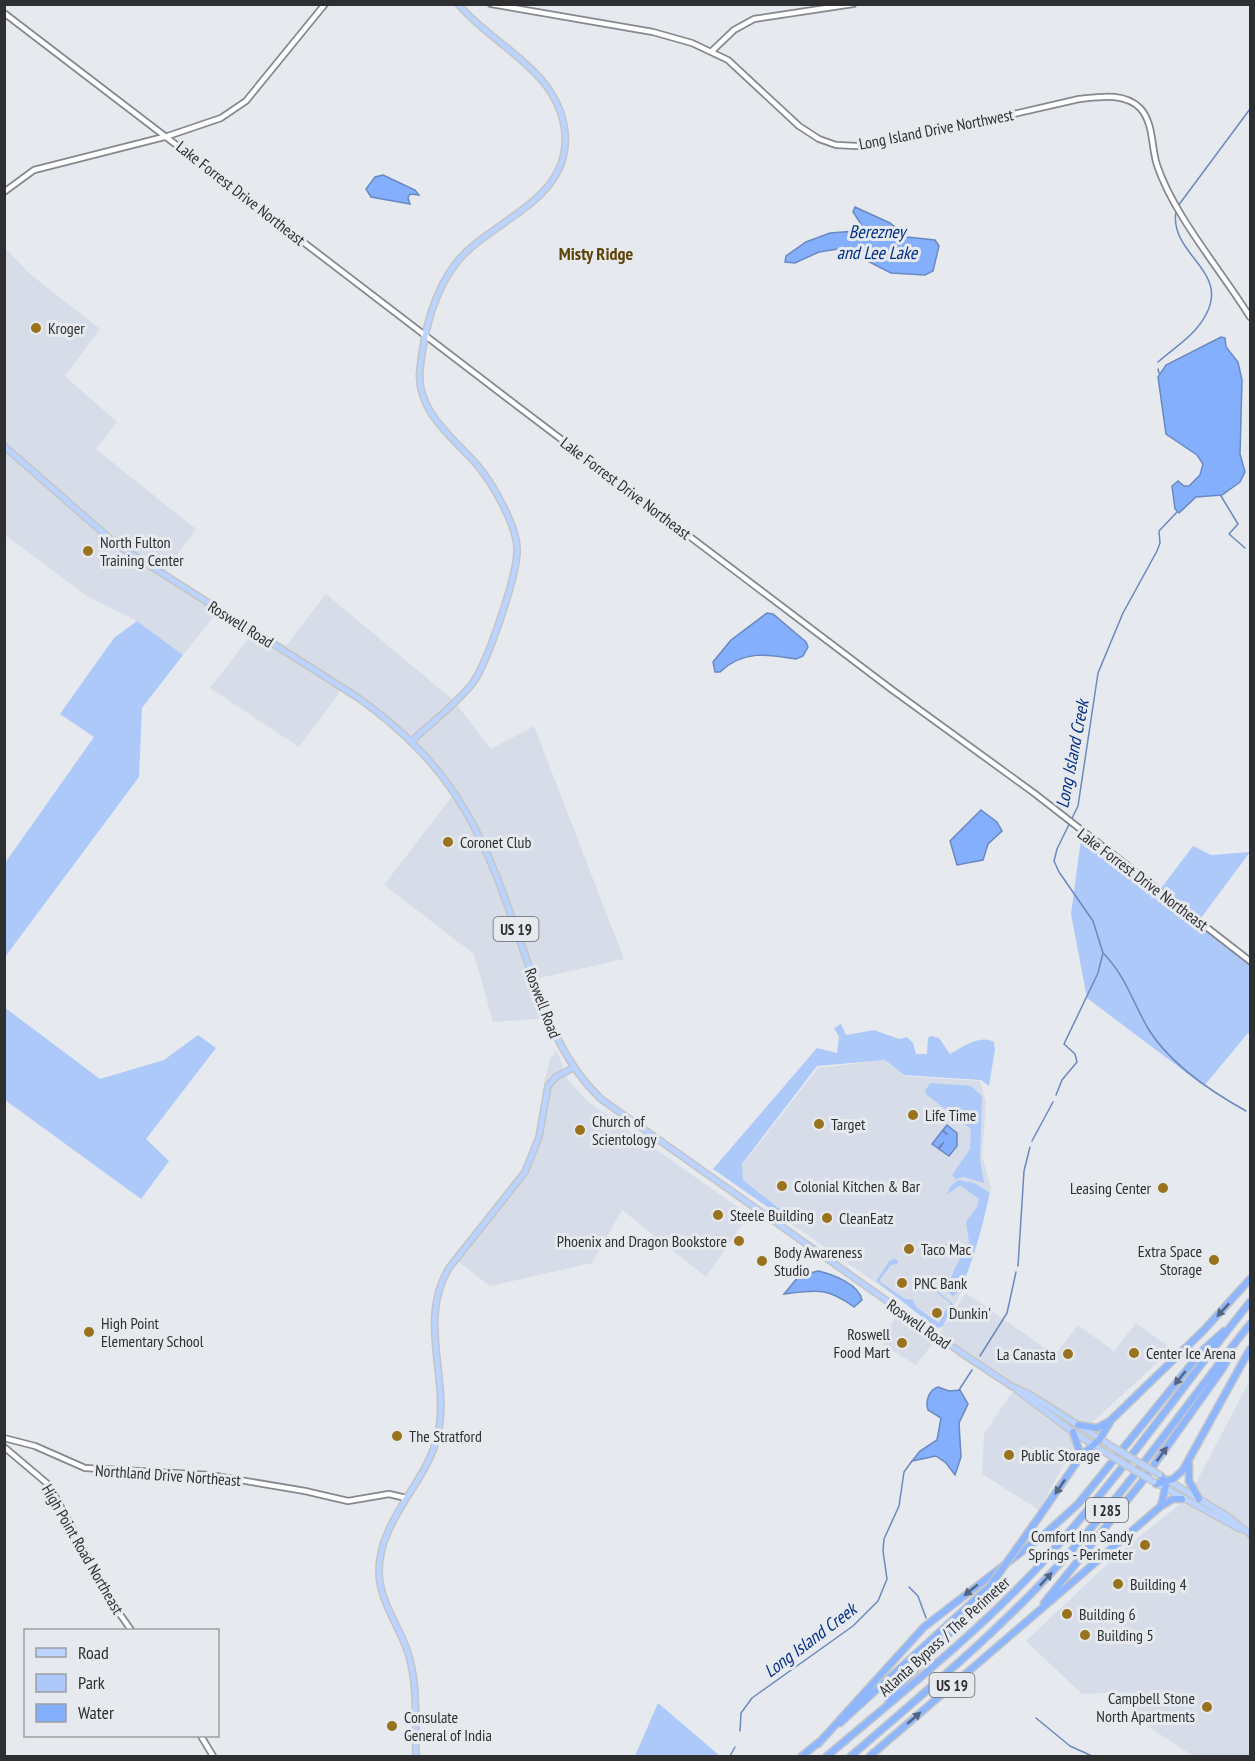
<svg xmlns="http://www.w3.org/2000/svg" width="1255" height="1761" font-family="'PT Sans Narrow',sans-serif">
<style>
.built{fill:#d7dde8}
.green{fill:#adc9fa}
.water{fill:#83affd;stroke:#6a89c0;stroke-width:1.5}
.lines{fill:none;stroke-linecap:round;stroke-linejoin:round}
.stream{stroke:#6a89c0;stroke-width:1.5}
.minor-casing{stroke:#85888c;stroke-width:8}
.major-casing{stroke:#c4c5c5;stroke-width:8}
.highway-casing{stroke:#c4c5c5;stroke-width:9}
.minor{stroke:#fff;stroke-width:4.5}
.major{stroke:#bbd3ff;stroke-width:5}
.highway{stroke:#8db6ff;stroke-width:6}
.major-bridge-casing{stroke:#c4c5c5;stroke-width:8;stroke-linecap:butt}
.highway-bridge-casing{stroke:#c4c5c5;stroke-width:9;stroke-linecap:butt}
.major-bridge{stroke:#bbd3ff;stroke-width:5}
.highway-bridge{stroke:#8db6ff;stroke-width:6}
.oneway{fill:#546583}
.poi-dot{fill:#99721d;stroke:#e6e9ee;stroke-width:2}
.labels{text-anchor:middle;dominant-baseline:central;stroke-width:6;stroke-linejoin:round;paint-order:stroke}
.shield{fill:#e6e9ee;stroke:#656769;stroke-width:1.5}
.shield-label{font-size:15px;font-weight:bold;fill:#2e2f30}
.street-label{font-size:16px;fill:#2e2f30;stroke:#e6e9ee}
.poi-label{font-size:16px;fill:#2e2f30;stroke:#e6e9ee;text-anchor:start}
.water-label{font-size:18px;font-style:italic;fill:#023087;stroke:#e6e9ee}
.neighbourhood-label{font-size:18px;font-weight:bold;fill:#5d4305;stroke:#e6e9ee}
</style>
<rect width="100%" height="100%" fill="#e6e9ee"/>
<path class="built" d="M 5,248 L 31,275 L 100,329 L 65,376 L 117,422 L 96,449 L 196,529 L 165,572 L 219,610 L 183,655 L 137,621 L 87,596 L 5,535 Z
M 326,594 L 453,700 L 491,749 L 534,726 L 624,959 L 535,979 L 549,1018 L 493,1022 L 474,954 L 384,885 L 456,791 L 438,765 L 403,729 L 343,688 L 299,747 L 210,688 L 255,630 L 286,646 Z
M 557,1051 L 568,1080 L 587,1101 L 749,1215 L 706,1277 L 622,1210 L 592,1263 L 490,1286 L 455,1259 L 517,1185 L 540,1134 L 544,1083 L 550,1059 Z
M 885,1060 L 904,1076 L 980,1081 L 986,1102 L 982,1155 L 991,1188 L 989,1200 L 961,1292 L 944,1326 L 966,1293 L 1055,1355 L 1078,1325 L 1114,1351 L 1136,1323 L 1172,1349 L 1082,1432 L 1039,1510 L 982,1474 L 984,1434 L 1013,1391 L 957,1356 L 940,1334 L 916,1365 L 883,1345 L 885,1332 L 902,1310 L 940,1333 L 944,1327 L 938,1329 L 915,1310 L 730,1181 L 818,1068 Z
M 1250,1380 L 1250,1756 L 1193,1756 L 1143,1723 L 1125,1692 L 1082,1694 L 1026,1641 L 1121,1551 L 1188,1498 Z"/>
<path class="green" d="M 137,621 L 183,655 L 142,708 L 139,777 L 5,957 L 5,863 L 94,737 L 60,714 L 114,638 Z
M 1082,831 L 1159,891 L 1193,846 L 1211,855 L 1250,852 L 1198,922 L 1250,963 L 1250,1035 L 1248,1033 L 1204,1086 L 1087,998 L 1071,914 Z
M 4,1007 L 100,1079 L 164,1060 L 198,1035 L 216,1048 L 146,1139 L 169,1161 L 141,1199 L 5,1100 Z
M 841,1024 L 846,1035 L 874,1030 L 899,1039 L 907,1037 L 913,1043 L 916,1054 L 927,1054 L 928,1038 L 931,1036 L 939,1038 L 950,1054 C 963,1047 979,1034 994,1042 L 995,1049 L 989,1086 L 981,1080 L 904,1075 L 885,1060 L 817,1066 L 742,1164 L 743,1180 L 791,1218 L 785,1219 L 713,1169 L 817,1048 L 837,1053 L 839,1037 L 834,1028 Z
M 931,1083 L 971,1086 L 982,1096 L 980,1160 L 984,1183 L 964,1177 L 956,1179 L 952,1175 L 970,1149 L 971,1129 L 927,1095 L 925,1090 Z
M 958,1180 L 974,1183 L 989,1192 C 988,1209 967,1290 953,1296 L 941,1286 L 948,1286 L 954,1270 L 969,1242 L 966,1222 L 977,1207 L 979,1199 L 960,1185 L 947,1195 L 950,1187 Z
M 896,1259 L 898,1261 L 897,1264 L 891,1265 L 879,1281 L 905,1299 L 913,1300 L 916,1307 L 939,1323 L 950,1303 L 931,1288 L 934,1288 L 953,1304 L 943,1326 L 937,1328 L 931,1324 L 876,1281 L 890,1260 Z
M 658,1703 L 720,1756 L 635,1756 Z"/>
<path class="water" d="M 383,175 L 415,190 L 419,195 L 410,194 L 408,198 L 410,204 L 371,197 L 366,189 L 375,177 Z
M 855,207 L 890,223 L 907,237 L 935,240 L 939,246 L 933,271 L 925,275 L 891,273 L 846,250 L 838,249 L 819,252 L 795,263 L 785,262 L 786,256 L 806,242 L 830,233 L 856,231 L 861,224 L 853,212 Z
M 1221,337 L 1225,338 L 1226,347 L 1238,362 L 1242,380 L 1240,454 L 1245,472 L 1240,482 L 1222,495 L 1196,497 L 1179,513 L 1175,509 L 1172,486 L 1178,481 L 1184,486 L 1189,486 L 1200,475 L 1203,464 L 1197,455 L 1166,434 L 1158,377 L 1166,365 Z
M 767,613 L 773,614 L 806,642 L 808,647 L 803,656 L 796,659 C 768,654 743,650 720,672 L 715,672 L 713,662 L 731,640 Z
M 981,810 L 997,822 L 1002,831 L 988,844 L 983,860 L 957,865 L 950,841 Z
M 947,1125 L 957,1133 L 957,1146 L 949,1156 L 939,1149 L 944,1142 L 938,1148 L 932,1144 L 942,1131 L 948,1135 L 943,1130 Z
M 818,1271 C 832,1274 859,1284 862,1300 L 854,1307 C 827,1287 816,1290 784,1294 L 799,1276 Z
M 938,1387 L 949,1391 L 960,1390 L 968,1404 L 959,1423 L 961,1457 L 955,1475 L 946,1463 L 936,1456 L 912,1461 L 920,1451 L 937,1440 L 941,1418 L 928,1410 C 925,1401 929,1390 938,1387 Z"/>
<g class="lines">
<path class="stream" d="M 1178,206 L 1250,109
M 1158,362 C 1170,351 1185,342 1196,329 C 1243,273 1168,259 1176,211
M 1158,369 L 1159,373
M 1221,496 L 1238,524 L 1229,534 L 1245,548
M 1104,954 C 1125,975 1134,1005 1149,1030 C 1171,1065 1210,1091 1246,1111
M 1056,1095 L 1062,1080 L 1077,1062 L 1075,1054 L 1064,1044 L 1098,973 L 1103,953 L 1093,921 L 1059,872 L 1054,861 L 1057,849 L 1078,806 L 1098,673 L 1123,613 L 1157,551 L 1160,543 L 1159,531 L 1177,512
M 1032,1141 L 1053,1102
M 1018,1266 L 1024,1171 L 1030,1147
M 980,1356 L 1007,1313 L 1016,1272
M 959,1390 L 972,1370
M 909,1587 L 918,1596 L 926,1618
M 1036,1718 L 1070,1746 L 1092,1756
M 740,1731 L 741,1713 L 752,1698 L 853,1626 L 878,1601 L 887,1579 L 883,1551 L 884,1539 L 899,1506 L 904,1472 L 912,1461
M 730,1756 L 735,1747"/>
<defs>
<path id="minor" d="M 491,4 L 653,32 L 692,43 L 728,60 L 799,126 L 819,139 L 836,145 L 857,146 L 914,137 L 1079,99 C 1099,97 1124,92 1140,108 C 1154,123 1151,147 1157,165 C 1174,216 1221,270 1250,317
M 4,13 L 520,408 L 891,689 L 1034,793 L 1250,961
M 712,51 L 734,30 L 754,19 L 853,4
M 4,192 L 34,170 L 168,136 L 221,118 L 246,101 L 325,4
M 4,1438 L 35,1446 L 85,1468 L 210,1475 L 305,1491 L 348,1501 L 389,1494 L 406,1498
M 4,1447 L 49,1485 L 115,1607 L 131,1630
M 201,1736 L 213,1756"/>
<path id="major" d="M 4,446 L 116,544 L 357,697 C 461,771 485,839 525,955 C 544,1008 559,1059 601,1099 L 941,1339 L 1011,1386 L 1029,1394 L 1116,1449
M 413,740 C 432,722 455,705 472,684 C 487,664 519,572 517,547 C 516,525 493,484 478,466 C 454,438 415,411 420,369 C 424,331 433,293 456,263 C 490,220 571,201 565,133 C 559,70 494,47 458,4
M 1017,1390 L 1073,1432 L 1111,1456
M 1166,1479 L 1227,1516 L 1250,1534
M 1156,1483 L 1240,1529
M 416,1756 C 415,1724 418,1688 409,1656 C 401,1627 379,1603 379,1571 C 379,1519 428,1482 438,1434 C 450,1378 417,1321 449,1268 L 525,1172 L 539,1137 L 548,1086 L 556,1077 L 573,1068"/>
<path id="highway" d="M 1078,1425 L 1097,1428 L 1110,1421 L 1204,1330 L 1250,1279
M 1073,1432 L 1081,1456
M 1189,1464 L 1189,1481 L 1199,1499
M 1161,1476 L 1166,1485 L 1161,1506
M 1156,1484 L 1173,1479 L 1183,1470 L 1250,1349
M 1039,1517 L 1081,1456 L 1100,1439 L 1110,1422
M 1044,1603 L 1141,1483 L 1223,1368 L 1230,1354
M 888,1699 L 969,1612
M 840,1723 L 990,1586
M 818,1744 L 924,1627 L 1046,1533 L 1078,1504 L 1202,1351 L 1224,1331
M 802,1756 L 819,1742
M 827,1756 C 899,1695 975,1635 1040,1565 C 1116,1482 1180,1389 1250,1302
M 851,1756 C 924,1693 999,1631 1064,1559 C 1131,1485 1188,1402 1250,1324
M 870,1756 L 1161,1506 L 1173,1499 L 1182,1499"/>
</defs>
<use href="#minor" class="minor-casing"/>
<use href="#major" class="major-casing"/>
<use href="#highway" class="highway-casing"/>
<use href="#minor" class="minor"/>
<use href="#major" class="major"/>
<use href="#highway" class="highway"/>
<defs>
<path id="major-bridge" d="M 1116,1449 L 1160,1475
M 1111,1456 L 1154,1482"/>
<path id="highway-bridge" d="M 990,1586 L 1039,1517"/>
</defs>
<use href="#major-bridge" class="major-bridge-casing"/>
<use href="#highway-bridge" class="highway-bridge-casing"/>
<use href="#major-bridge" class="major-bridge"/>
<use href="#highway-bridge" class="highway-bridge"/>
</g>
<defs><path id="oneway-solid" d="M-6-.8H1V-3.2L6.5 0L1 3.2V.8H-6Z" transform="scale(1.5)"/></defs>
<g class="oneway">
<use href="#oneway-solid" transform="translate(1223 1310) rotate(133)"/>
<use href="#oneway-solid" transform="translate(1180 1378) rotate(129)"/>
<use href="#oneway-solid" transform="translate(1162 1454) rotate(-54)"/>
<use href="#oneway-solid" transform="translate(1060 1487) rotate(124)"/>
<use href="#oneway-solid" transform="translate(1046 1579) rotate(-47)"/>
<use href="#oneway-solid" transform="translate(971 1590) rotate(141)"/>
<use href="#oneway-solid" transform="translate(914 1718) rotate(-41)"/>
</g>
<g class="poi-dot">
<circle cx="36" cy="328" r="6"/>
<circle cx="88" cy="551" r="6"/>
<circle cx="448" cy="842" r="6"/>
<circle cx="913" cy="1115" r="6"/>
<circle cx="819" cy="1124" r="6"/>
<circle cx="580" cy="1130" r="6"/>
<circle cx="782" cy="1186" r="6"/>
<circle cx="1163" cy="1188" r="6"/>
<circle cx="718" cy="1215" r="6"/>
<circle cx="827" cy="1218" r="6"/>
<circle cx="739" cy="1241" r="6"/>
<circle cx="909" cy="1249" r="6"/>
<circle cx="1214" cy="1260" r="6"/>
<circle cx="762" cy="1261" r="6"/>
<circle cx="902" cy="1283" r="6"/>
<circle cx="937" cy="1313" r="6"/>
<circle cx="89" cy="1332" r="6"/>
<circle cx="902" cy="1343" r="6"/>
<circle cx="1134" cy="1353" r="6"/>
<circle cx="1068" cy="1354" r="6"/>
<circle cx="397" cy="1436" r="6"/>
<circle cx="1009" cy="1455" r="6"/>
<circle cx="1145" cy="1545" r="6"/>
<circle cx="1118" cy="1584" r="6"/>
<circle cx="1067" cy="1614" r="6"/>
<circle cx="1085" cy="1635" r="6"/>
<circle cx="1207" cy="1707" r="6"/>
<circle cx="392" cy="1726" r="6"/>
</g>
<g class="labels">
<g class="shield">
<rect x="493.5" y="917" width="45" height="24" rx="4.5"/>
<rect x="1086" y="1498" width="42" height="24" rx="4.5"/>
<rect x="929.5" y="1673" width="45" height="24" rx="4.5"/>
</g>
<g class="shield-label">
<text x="516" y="929">US 19</text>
<text x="1107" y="1510">I 285</text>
<text x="952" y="1685">US 19</text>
</g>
<g class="street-label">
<text transform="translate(936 129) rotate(-11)">Long Island Drive Northwest</text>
<text transform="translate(241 193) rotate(38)">Lake Forrest Drive Northeast</text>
<text transform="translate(626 488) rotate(37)">Lake Forrest Drive Northeast</text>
<text transform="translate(241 624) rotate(32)">Roswell Road</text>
<text transform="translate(1143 879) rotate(37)">Lake Forrest Drive Northeast</text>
<text transform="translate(543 1003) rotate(69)">Roswell Road</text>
<text transform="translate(919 1324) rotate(35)">Roswell Road</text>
<text transform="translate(168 1475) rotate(4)">Northland Drive Northeast</text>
<text transform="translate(83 1549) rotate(60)">High Point Road Northeast</text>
<text transform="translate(944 1636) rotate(-42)">Atlanta Bypass / The Perimeter</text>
</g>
<g class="poi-label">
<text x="48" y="328">Kroger</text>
<text x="100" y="542">North Fulton<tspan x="100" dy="18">Training Center</tspan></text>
<text x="460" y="842">Coronet Club</text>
<text x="925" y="1115">Life Time</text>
<text x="592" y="1121">Church of<tspan x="592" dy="18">Scientology</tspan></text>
<text x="831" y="1124">Target</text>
<text x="794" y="1186">Colonial Kitchen &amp; Bar</text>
<text x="1151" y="1188" text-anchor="end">Leasing Center</text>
<text x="730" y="1215">Steele Building</text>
<text x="839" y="1218">CleanEatz</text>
<text x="727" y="1241" text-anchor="end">Phoenix and Dragon Bookstore</text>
<text x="921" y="1249">Taco Mac</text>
<text x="1202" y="1251" text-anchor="end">Extra Space<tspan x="1202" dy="18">Storage</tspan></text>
<text x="774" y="1252">Body Awareness<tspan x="774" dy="18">Studio</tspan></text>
<text x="914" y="1283">PNC Bank</text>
<text x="949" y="1313">Dunkin'</text>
<text x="101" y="1323">High Point<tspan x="101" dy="18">Elementary School</tspan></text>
<text x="890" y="1334" text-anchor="end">Roswell<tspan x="890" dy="18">Food Mart</tspan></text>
<text x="1146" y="1353">Center Ice Arena</text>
<text x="1056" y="1354" text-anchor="end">La Canasta</text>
<text x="409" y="1436">The Stratford</text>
<text x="1021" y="1455">Public Storage</text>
<text x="1133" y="1536" text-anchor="end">Comfort Inn Sandy<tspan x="1133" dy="18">Springs - Perimeter</tspan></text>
<text x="1130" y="1584">Building 4</text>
<text x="1079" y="1614">Building 6</text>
<text x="1097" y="1635">Building 5</text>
<text x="1195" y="1698" text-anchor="end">Campbell Stone<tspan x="1195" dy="18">North Apartments</tspan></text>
<text x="404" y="1717">Consulate<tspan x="404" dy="18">General of India</tspan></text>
</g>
<g class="water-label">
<text x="877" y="231">Berezney<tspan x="877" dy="21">and Lee Lake</tspan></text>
<text transform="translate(1072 754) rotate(-79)">Long Island Creek</text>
<text transform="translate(810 1640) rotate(-37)">Long Island Creek</text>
</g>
<g class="neighbourhood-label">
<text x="596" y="253">Misty Ridge</text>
</g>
</g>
<rect width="1255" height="1761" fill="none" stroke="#2e2f30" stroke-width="12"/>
<rect x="24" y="1629" width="195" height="108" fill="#e6e9ee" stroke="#9c9fa2" stroke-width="1.5"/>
<rect x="36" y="1648" width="30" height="9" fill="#bbd3ff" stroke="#9c9fa2" stroke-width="1.5"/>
<text x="78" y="1659" font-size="18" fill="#2e2f30">Road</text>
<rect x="36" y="1674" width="30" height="18" fill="#adc9fa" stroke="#9c9fa2" stroke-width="1.5"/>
<text x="78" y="1689" font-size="18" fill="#2e2f30">Park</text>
<rect x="36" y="1704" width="30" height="18" fill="#83affd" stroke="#9c9fa2" stroke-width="1.5"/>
<text x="78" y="1719" font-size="18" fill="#2e2f30">Water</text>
</svg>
